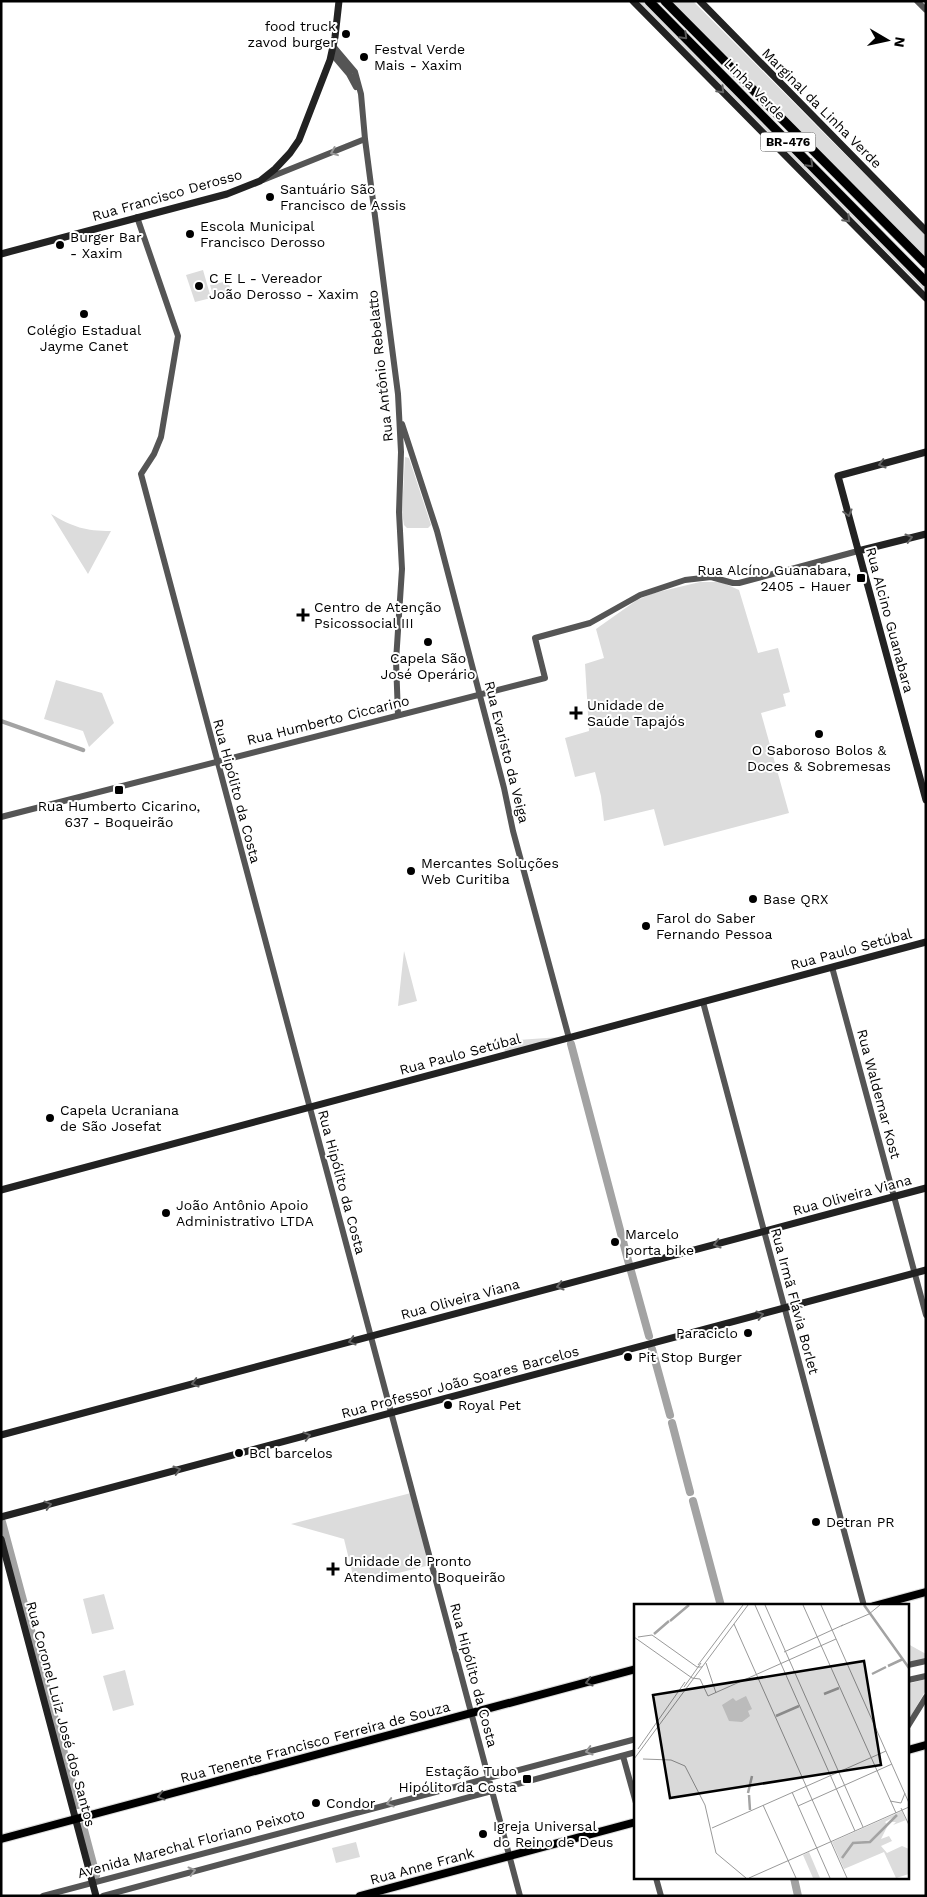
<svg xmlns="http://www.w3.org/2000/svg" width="927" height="1897" font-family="'Work Sans',sans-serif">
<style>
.green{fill:#dcdcdc}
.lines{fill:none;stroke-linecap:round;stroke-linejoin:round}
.canal{stroke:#a3a3a3;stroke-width:4.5}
.river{stroke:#a3a3a3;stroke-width:8}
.primary-casing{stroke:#dbdbdb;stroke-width:10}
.trunk-casing{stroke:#dbdbdb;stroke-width:11}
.tertiary{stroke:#555;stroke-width:6}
.secondary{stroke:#222;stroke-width:7}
.primary{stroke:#000;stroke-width:8}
.trunk{stroke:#000;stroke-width:9}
.oneway{stroke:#595959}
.oneway2{stroke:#646464}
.oneway3{stroke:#999}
.poi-dot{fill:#000;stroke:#fff;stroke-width:2}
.labels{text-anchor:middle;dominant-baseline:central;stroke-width:4;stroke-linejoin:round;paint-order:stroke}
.shield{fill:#fff;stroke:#4c4c4c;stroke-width:1}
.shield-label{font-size:12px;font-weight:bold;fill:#000}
.poi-label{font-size:14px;fill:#000;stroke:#fff;text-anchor:start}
.street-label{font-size:14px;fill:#000;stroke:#fff}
.inset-river{fill:none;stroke:#a3a3a3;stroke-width:2.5}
.inset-road{fill:none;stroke:#999;stroke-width:1}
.view{fill:#000;fill-opacity:0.15;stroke:#000;stroke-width:2.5}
.inset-edge{fill:none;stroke:#000;stroke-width:2.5}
</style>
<rect width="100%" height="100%" fill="#fff"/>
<path class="green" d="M 638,1 L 644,1 L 680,38 L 926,286 L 926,292 Z
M 671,1 L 693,1 L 921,231 L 926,236 L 926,258 Z
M 203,270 L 211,298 L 195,302 L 186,275 Z
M 228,281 L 231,290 L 213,295 L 210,285 Z
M 405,457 L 409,458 L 431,525 L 428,528 L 407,528 L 404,525 L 402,512 Z
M 51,514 C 73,527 85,531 111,531 L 88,574 Z
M 700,582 L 721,582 L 739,590 L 758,653 L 778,648 L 790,692 L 783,694 L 786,706 L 761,713 L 789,813 L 664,846 L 654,809 L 604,821 L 601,796 L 595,772 L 575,777 L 565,738 L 589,731 L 585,664 L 604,658 L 596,629 L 637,600 L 654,593 Z
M 56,680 L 102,693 L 114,723 L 89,747 L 83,731 L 44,719 Z
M 404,951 L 417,1001 L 398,1006 Z
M 560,1037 L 505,1052 L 503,1041 Z
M 411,1493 L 430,1565 L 355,1584 L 344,1539 L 291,1524 Z
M 104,1594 L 114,1629 L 92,1634 L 83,1599 Z
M 908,1644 L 926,1654 L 926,1659 L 908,1664 Z
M 125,1670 L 134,1705 L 113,1711 L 103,1676 Z
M 926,1679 L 926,1690 L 908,1721 L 908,1684 Z
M 356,1842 L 360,1857 L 336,1863 L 332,1848 Z"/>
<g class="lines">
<path class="canal" d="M 1,721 L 83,750"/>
<path class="river" d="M 571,1044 L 629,1264
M 631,1271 L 649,1336
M 652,1349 L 670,1415
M 672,1423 L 690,1492
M 693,1501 L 721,1606
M 2,1522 L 78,1805
M 83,1826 L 96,1875
M 794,1878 L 798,1896"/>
<defs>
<path id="primary" d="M 874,1606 L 926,1592
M 908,1750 L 926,1745
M 1,1839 L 636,1669
M 360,1896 L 636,1822"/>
<path id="trunk" d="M 649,1 L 926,282
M 665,1 L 926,264"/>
</defs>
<use href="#primary" class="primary-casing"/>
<use href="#trunk" class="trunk-casing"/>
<path class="tertiary" d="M 917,1 L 926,10
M 333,46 L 355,72 L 361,94 L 365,139 L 398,394 L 401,452 L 399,512 L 402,569 L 396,661 L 398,715
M 332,54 L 349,74 L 356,87
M 263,180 L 365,139
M 137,217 L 178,336 L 161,437 L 154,454 L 141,474 L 520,1896
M 402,424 L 437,531 L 504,788 L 513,831 L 569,1038
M 1,817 L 545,678 L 535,638 L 590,623 L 640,595 L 685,580 L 711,577 L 733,583 L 739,583 L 858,551
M 832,967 L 926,1315
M 703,1002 L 864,1606
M 908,1665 L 926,1661
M 908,1680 L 926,1676
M 908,1726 L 926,1697
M 623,1756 L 636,1803
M 656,1878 L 661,1896
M 43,1896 L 636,1739
M 103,1896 L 636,1752"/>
<path class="secondary" d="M 633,1 L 926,298
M 700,1 L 926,231
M 1,254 L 227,194 L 260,181 L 275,169 L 290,153 L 299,140 L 330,60 L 335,37 L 339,1
M 926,452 L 838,476 L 926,800
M 858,551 L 926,534
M 1,1190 L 926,942
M 1,1435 L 926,1188
M 1,1517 L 926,1270
M 1,1539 L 96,1896"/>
<use href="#primary" class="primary"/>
<use href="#trunk" class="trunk"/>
</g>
<defs><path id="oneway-chevron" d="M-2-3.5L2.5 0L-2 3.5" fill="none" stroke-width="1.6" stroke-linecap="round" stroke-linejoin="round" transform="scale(1.25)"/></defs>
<g class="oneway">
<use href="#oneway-chevron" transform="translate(684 36) rotate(45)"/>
<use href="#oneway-chevron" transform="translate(810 164) rotate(45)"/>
<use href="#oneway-chevron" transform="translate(589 1682) rotate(165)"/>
<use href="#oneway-chevron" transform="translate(161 1796) rotate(165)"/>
</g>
<g class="oneway2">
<use href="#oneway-chevron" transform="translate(721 90) rotate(46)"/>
<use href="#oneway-chevron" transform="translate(847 219) rotate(46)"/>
<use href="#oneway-chevron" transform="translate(882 464) rotate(165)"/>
<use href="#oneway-chevron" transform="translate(848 513) rotate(75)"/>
<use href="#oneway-chevron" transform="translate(909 538) rotate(-15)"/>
<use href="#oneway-chevron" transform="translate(717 1244) rotate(165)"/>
<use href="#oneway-chevron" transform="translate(560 1286) rotate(165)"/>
<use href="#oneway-chevron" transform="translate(760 1315) rotate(-15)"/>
<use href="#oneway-chevron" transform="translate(352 1341) rotate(165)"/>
<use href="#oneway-chevron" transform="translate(195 1383) rotate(165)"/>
<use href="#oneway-chevron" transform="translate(307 1436) rotate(-15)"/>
<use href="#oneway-chevron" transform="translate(177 1470) rotate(-15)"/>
<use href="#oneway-chevron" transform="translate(48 1505) rotate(-15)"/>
</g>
<g class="oneway3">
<use href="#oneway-chevron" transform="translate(334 152) rotate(158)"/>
<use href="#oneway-chevron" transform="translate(589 1751) rotate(165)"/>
<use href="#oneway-chevron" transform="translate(390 1803) rotate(164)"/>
<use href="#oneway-chevron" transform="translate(192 1871) rotate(-15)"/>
</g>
<g class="poi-dot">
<circle cx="346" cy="34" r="5"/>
<circle cx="364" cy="57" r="5"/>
<circle cx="270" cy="197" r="5"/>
<circle cx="190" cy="234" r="5"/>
<circle cx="60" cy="245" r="5"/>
<circle cx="199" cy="286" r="5"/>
<circle cx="84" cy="314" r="5"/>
<rect x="856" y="573" width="10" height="10" rx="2.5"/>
<path d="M300.5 607.5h5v5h5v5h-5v5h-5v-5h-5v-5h5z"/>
<circle cx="428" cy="642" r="5"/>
<path d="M573.5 705.5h5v5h5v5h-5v5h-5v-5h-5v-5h5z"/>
<circle cx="819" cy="734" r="5"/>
<rect x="114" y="785" width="10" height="10" rx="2.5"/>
<circle cx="411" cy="871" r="5"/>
<circle cx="753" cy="899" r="5"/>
<circle cx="646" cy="926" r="5"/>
<circle cx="50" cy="1118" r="5"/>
<circle cx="166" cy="1213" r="5"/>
<circle cx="615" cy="1242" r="5"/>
<circle cx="748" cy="1333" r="5"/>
<circle cx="628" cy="1357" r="5"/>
<circle cx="448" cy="1405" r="5"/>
<circle cx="239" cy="1453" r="5"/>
<circle cx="816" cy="1522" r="5"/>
<path d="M330.5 1561.5h5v5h5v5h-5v5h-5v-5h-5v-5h5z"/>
<rect x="522" y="1774" width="10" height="10" rx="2.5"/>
<circle cx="316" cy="1803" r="5"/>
<circle cx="483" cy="1834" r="5"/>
</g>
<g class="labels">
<rect class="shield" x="760.5" y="132.5" width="55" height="19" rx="4"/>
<g class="shield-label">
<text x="788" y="142">BR-476</text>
</g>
<g class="poi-label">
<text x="336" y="26" text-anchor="end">food truck<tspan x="336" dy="16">zavod burger</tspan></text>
<text x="374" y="49">Festval Verde<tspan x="374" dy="16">Mais - Xaxim</tspan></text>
<text x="280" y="189">Santuário São<tspan x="280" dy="16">Francisco de Assis</tspan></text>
<text x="200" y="226">Escola Municipal<tspan x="200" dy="16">Francisco Derosso</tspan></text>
<text x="70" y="237">Burger Bar<tspan x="70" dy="16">- Xaxim</tspan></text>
<text x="209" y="278">C E L - Vereador<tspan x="209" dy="16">João Derosso - Xaxim</tspan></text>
<text x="84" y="330" text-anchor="middle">Colégio Estadual<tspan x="84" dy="16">Jayme Canet</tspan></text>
<text x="851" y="570" text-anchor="end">Rua Alcíno Guanabara,<tspan x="851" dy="16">2405 - Hauer</tspan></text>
<text x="314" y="607">Centro de Atenção<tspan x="314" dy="16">Psicossocial III</tspan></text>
<text x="428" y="658" text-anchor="middle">Capela São<tspan x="428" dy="16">José Operário</tspan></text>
<text x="587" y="705">Unidade de<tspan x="587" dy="16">Saúde Tapajós</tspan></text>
<text x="819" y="750" text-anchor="middle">O Saboroso Bolos &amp;<tspan x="819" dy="16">Doces &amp; Sobremesas</tspan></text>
<text x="119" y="806" text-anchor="middle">Rua Humberto Cicarino,<tspan x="119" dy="16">637 - Boqueirão</tspan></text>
<text x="421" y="863">Mercantes Soluções<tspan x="421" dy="16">Web Curitiba</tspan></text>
<text x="763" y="899">Base QRX</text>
<text x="656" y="918">Farol do Saber<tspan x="656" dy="16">Fernando Pessoa</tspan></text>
<text x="60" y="1110">Capela Ucraniana<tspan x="60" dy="16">de São Josefat</tspan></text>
<text x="176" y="1205">João Antônio Apoio<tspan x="176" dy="16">Administrativo LTDA</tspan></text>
<text x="625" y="1234">Marcelo<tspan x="625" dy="16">porta bike</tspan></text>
<text x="738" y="1333" text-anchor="end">Paraciclo</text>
<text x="638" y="1357">Pit Stop Burger</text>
<text x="458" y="1405">Royal Pet</text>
<text x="249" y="1453">Bcl barcelos</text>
<text x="826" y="1522">Detran PR</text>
<text x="344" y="1561">Unidade de Pronto<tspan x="344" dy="16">Atendimento Boqueirão</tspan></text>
<text x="517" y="1771" text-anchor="end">Estação Tubo<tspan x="517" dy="16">Hipólito da Costa</tspan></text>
<text x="326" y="1803">Condor</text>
<text x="493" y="1826">Igreja Universal<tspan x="493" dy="16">do Reino de Deus</tspan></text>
</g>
<g class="street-label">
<text transform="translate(755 89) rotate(45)">Linha Verde</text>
<text transform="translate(822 108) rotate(45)">Marginal da Linha Verde</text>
<text transform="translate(167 195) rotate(-16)">Rua Francisco Derosso</text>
<text transform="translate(380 366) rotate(-96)">Rua Antônio Rebelatto</text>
<text transform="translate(890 620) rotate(75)">Rua Alcino Guanabara</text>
<text transform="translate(328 720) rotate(-14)">Rua Humberto Ciccarino</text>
<text transform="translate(507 752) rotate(76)">Rua Evaristo da Veiga</text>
<text transform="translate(237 791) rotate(75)">Rua Hipólito da Costa</text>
<text transform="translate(851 949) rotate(-15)">Rua Paulo Setúbal</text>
<text transform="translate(460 1054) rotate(-15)">Rua Paulo Setúbal</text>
<text transform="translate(879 1094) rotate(75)">Rua Waldemar Kost</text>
<text transform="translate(342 1182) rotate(75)">Rua Hipólito da Costa</text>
<text transform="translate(852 1195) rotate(-15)">Rua Oliveira Viana</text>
<text transform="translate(460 1299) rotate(-15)">Rua Oliveira Viana</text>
<text transform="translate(795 1301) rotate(75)">Rua Irmã Flávia Borlet</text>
<text transform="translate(460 1382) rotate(-15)">Rua Professor João Soares Barcelos</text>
<text transform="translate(474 1675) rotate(75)">Rua Hipólito da Costa</text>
<text transform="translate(61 1714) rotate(75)">Rua Coronel Luiz José dos Santos</text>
<text transform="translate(315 1742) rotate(-15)">Rua Tenente Francisco Ferreira de Souza</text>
<text transform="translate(191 1843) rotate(-15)">Avenida Marechal Floriano Peixoto</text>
<text transform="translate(422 1866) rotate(-15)">Rua Anne Frank</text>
</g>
</g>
<g transform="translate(634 1604)">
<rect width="275" height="275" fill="#fff"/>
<path d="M 112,92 L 118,105 L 114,107 L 116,112 L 108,118 L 95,117 L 88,101 L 99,94 L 102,97 ZM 268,207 L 272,216 L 259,221 L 262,218 L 258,218 L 260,213 L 251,218 L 254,221 L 247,235 L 255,232 L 258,237 L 247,242 L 253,249 L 268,242 L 275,245 L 275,270 L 262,274 L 250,248 L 210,265 L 198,238 ZM 175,248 L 186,274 L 179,274 L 169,251 Z" fill="#dcdcdc"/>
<path class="inset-river" d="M 230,1 L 275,64M 36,17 L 55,1M 20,30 L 35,17M 254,62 L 269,55M 238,70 L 252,63M 190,90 L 205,84M 142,112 L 165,102M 114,189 L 118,172M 115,191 L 116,206M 208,254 L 219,239 L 236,238 L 263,211"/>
<path class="inset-road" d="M 121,1 L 221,227M 131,1 L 229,223M 169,1 L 262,209M 187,1 L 275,199M 100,20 L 213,274M 207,22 L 235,10 L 246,1M 0,33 L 58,74 L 66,75 L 74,92 L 202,35M 4,33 L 18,31 L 63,63 L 68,63M 150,48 L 209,21M 72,59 L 82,89M 64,61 L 109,1M 50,83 L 67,59M 4,145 L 51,78M 0,155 L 114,1M 9,155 L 37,156 L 51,162 L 71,201 L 82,249 L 112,274M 158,188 L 196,274M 256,197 L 267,199 L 271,189M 129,201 L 162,274M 164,202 L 258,160M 267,204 L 275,221M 78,224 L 252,147M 115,274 L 275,203"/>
<path class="view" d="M 230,57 L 247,161 L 36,194 L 19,91 Z"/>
<rect width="275" height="275" class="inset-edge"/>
</g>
<rect width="927" height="1897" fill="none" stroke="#000000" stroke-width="5"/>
<g transform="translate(887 40) rotate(99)" stroke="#ffffff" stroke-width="4" paint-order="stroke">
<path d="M0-4L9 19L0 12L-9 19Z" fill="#000000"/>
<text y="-8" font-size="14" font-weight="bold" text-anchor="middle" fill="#000000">N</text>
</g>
</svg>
